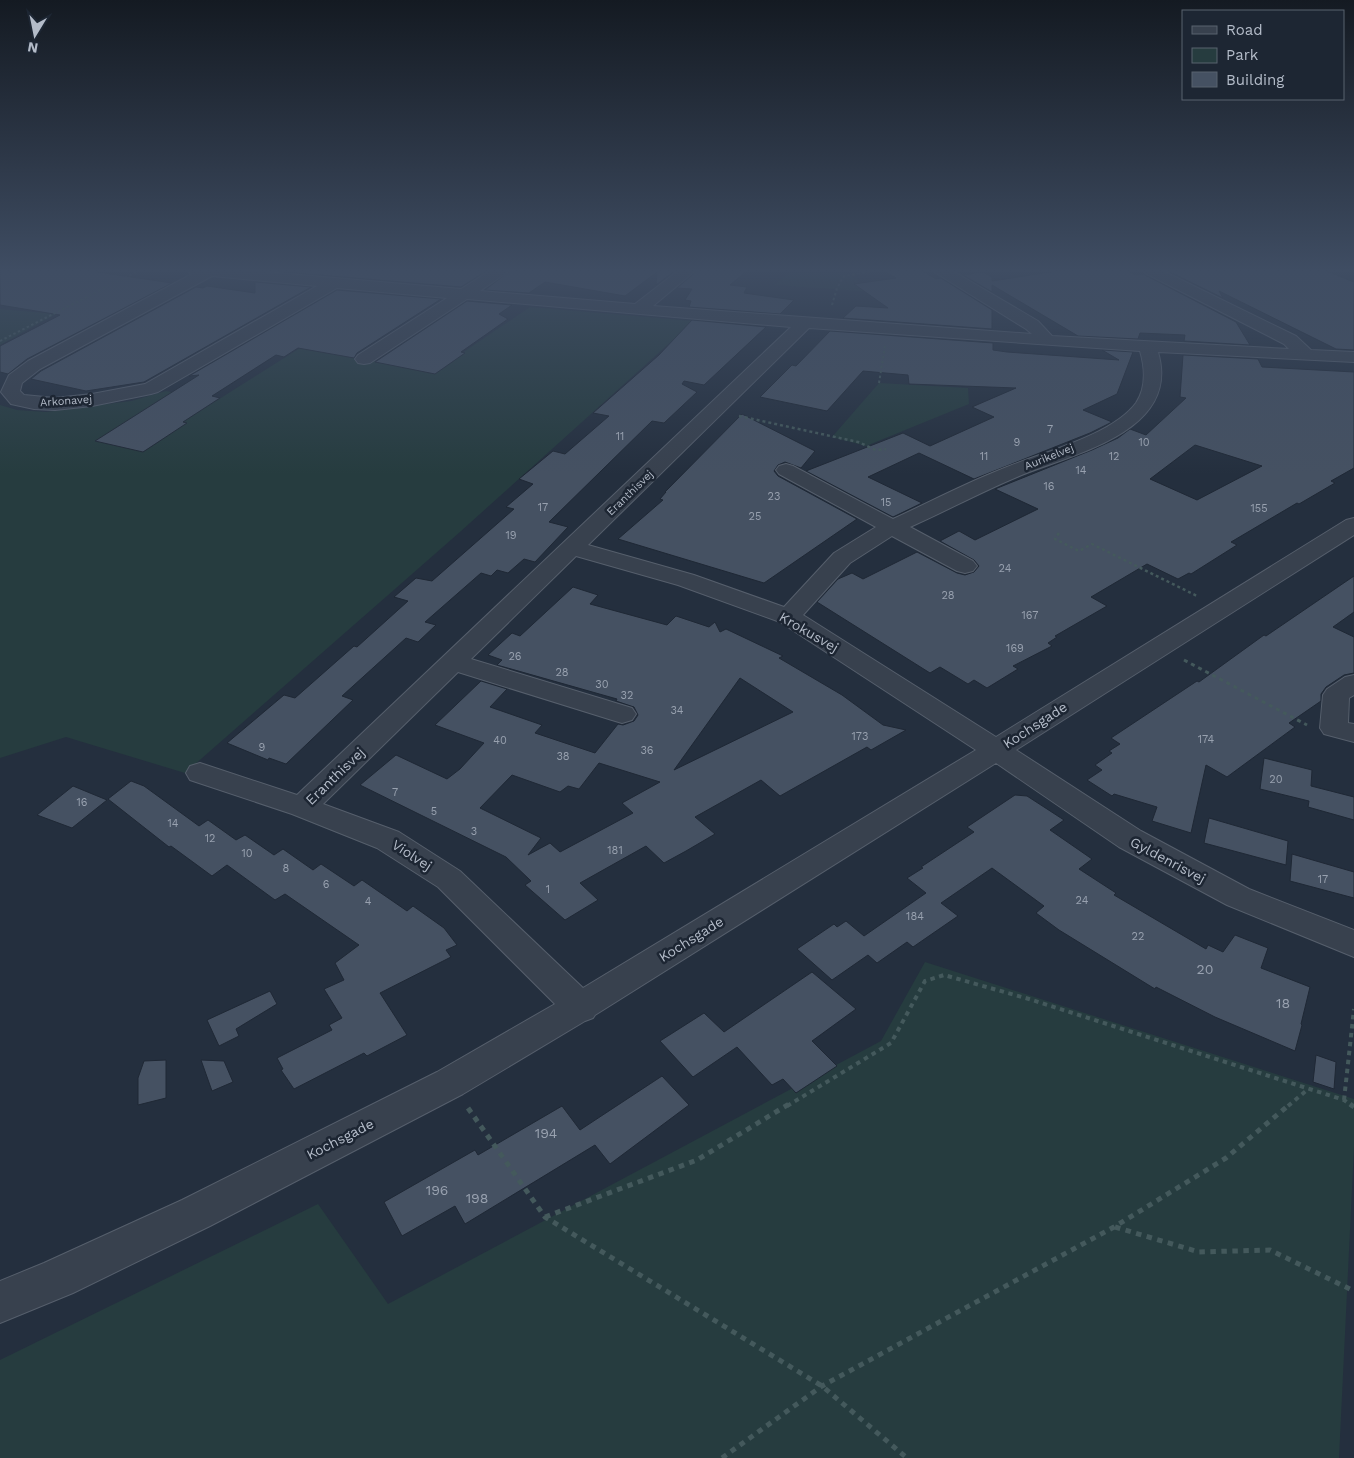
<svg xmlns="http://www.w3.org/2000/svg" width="1354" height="1458" font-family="'Work Sans',sans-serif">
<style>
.green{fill:#263c3f}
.building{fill:#455162;stroke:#1f2835;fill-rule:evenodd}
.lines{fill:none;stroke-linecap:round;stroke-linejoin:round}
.minor-casing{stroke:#565f6c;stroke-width:2}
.path-far4{stroke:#44595c;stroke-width:2;stroke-dasharray:2.5 2.5;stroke-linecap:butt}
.path-far3{stroke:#44595c;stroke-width:2.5;stroke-dasharray:3 3;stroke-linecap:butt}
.path-far2{stroke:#44595c;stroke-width:3;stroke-dasharray:4 4;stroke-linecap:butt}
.path-far1{stroke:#44595c;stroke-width:4;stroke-dasharray:4.5 4.5;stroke-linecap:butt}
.path{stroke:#44595c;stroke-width:5;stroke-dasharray:5.5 5.5;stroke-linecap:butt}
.minor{fill:#38414e;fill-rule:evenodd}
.labels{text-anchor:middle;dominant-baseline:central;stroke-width:5;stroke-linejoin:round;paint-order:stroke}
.far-street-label{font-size:11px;fill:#b4bcc9;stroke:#1d2633}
.number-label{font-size:11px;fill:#98a1af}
.street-label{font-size:14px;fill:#b4bcc9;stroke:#1d2633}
.near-number-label{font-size:14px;fill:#98a1af}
</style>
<rect width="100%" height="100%" fill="#242f3e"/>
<path class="green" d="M 792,270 L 842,270 L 874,292 L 775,285 Z
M 530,307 L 694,321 L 460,532 L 185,773 L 66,737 L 0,758 L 0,405 L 17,410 L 46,412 L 131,401 L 166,391 L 216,401 L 300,348 L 434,372 Z
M 0,309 L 56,314 L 0,345 Z
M 879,383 L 968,388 L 969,404 L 866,446 L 832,437 Z
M 925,962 L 1354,1099 L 1354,1147 L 1339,1458 L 0,1458 L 0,1360 L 318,1204 L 388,1304 L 881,1041 Z"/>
<path class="building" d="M 0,270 L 11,272 L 16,270 L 84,270 L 172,283 L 27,359 L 8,374 L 0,372 L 0,346 L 60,315 L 0,305 Z
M 261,270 L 488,270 L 461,287 Z
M 511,270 L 676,270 L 656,285 L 657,272 L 625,296 L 545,282 L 529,293 L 485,290 Z
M 698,270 L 748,270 L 730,285 L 747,287 L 744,293 L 794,300 L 780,314 L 689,307 L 691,301 L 685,300 L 692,289 L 677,288 Z
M 883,270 L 921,270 L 936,279 L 941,278 L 992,310 L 992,329 L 843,318 L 856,306 L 888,308 L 854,284 L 896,278 Z
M 1063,270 L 1125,270 L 1136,275 L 1143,274 L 1236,322 L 1250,345 L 1184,341 L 1185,335 L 1140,333 L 1138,339 L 1078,336 L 992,285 L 992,292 L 963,275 L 983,272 L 992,277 L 992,281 Z
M 1175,270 L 1324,270 L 1354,282 L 1354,350 L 1336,349 L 1219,291 L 1223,298 L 1168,271 Z
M 255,282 L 311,287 L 144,382 L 86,391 L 31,379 L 41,371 L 196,287 L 203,288 L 207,286 L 255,293 Z
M 337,290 L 441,299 L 357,353 L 354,358 L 298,348 L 284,357 L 276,355 L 212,396 L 220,398 L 183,422 L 187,423 L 143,452 L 95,441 L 199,375 L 189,376 Z
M 467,301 L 512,305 L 499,314 L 508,319 L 461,352 L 465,353 L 435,374 L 375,362 Z
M 692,320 L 766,327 L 704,385 L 684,381 L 682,384 L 697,392 L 664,423 L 652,421 L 549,522 L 568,527 L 535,562 L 524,559 L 508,573 L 497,570 L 491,576 L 481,573 L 425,622 L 436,625 L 418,642 L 406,638 L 342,696 L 353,700 L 286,764 L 269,758 L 268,760 L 227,743 L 284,695 L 295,698 L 354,646 L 357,647 L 408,601 L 394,597 L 416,578 L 432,581 L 514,509 L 506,507 L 533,484 L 519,479 L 553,451 L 565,454 L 609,416 L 593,413 L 659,355 Z
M 830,331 L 993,343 L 993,350 L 1007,352 L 1119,360 L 1102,350 L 1133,352 L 1117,394 L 1083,410 L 1112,422 L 1090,433 L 974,479 L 919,453 L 868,477 L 922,503 L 893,517 L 806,471 L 903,433 L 930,446 L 994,417 L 972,407 L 1016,388 L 909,384 L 908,375 L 863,371 L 827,411 L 760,397 L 792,365 L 796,366 Z
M 1183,355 L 1258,359 L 1262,367 L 1354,372 L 1354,468 L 1331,481 L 1335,483 L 1299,504 L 1297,503 L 1231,542 L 1237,545 L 1191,574 L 1189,573 L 1178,579 L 1147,564 L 1091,597 L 1107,606 L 1055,636 L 1057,637 L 1048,643 L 1052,646 L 1013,666 L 1018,669 L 987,688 L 974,680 L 968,684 L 940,667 L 930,673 L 817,602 L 838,579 L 852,573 L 863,579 L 917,552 L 957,573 L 965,575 L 974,572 L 979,566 L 974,560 L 940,541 L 959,531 L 975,540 L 1038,509 L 995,489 L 1092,450 L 1118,438 L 1130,429 L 1146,435 L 1186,398 L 1180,397 ZM 1195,445 L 1262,466 L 1197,500 L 1150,479 Z
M 742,414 L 815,451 L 801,468 L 785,462 L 778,465 L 774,471 L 778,476 L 857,519 L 764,583 L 618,539 L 663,500 L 660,499 L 666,492 L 665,492 Z
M 1354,576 L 1354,612 L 1333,627 L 1354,637 L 1354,673 L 1344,675 L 1326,687 L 1321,694 L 1321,701 L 1289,723 L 1295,727 L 1227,777 L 1206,765 L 1191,833 L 1152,821 L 1157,807 L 1114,794 L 1112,796 L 1087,780 L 1102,770 L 1095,765 L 1112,753 L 1109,751 L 1120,744 L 1111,738 L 1197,681 L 1199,682 L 1264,635 L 1266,636 Z
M 573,587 L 598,595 L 590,604 L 667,625 L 676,616 L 709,627 L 715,622 L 720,632 L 726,629 L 783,656 L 779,658 L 842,695 L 883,725 L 906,730 L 871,750 L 867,747 L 780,796 L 761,780 L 695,817 L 715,834 L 686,851 L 664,863 L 646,846 L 580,883 L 598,900 L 565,920 L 525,885 L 531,881 L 506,857 L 360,785 L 396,755 L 447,779 L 460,769 L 484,743 L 435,725 L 481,681 L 507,689 L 490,707 L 542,725 L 535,733 L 595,753 L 618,724 L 623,725 L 634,721 L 638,715 L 634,707 L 616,701 L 617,699 L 497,665 L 502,660 L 488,655 L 512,633 L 520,636 ZM 740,678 L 793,712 L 674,770 ZM 599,763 L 660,782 L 622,803 L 633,813 L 560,852 L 550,843 L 528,855 L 541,838 L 480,808 L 512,775 L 560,792 L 568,786 L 579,789 Z
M 1264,758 L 1312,770 L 1311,786 L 1354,797 L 1354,820 L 1308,807 L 1309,801 L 1260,789 Z
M 131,781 L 144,786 L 199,826 L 208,820 L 236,840 L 245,835 L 274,855 L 283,849 L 313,870 L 321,864 L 354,886 L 362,880 L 407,911 L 413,906 L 444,928 L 457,945 L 446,950 L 451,957 L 380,993 L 407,1035 L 367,1056 L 364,1053 L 294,1089 L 281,1070 L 283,1069 L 277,1058 L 332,1030 L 329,1025 L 342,1018 L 324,989 L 344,980 L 335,963 L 359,945 L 285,894 L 275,900 L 227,865 L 212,876 L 171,846 L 169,847 L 108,799 Z
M 73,786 L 107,800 L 72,828 L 37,815 Z
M 1015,795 L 1027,796 L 1064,820 L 1050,830 L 1092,859 L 1079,869 L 1116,893 L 1114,895 L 1206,949 L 1208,945 L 1223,952 L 1235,935 L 1268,948 L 1261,968 L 1310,987 L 1301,1024 L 1302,1025 L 1295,1051 L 1215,1017 L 1156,987 L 1155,989 L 1059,930 L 1036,913 L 1044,906 L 992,868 L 941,903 L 958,916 L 913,947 L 907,942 L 877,963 L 868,955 L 832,980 L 797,949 L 834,924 L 837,927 L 846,921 L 864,936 L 926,893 L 907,878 L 923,868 L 921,867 L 974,832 L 967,827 Z
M 1209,818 L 1288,841 L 1286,865 L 1204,843 Z
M 1292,854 L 1354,872 L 1354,898 L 1290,881 Z
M 812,972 L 856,1009 L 812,1041 L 837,1066 L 796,1093 L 783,1079 L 772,1085 L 737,1047 L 693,1077 L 660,1041 L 704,1013 L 724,1032 Z
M 270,991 L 277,1004 L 236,1029 L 239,1036 L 219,1046 L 207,1020 Z
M 1316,1055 L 1336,1062 L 1334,1089 L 1313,1082 Z
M 166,1060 L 166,1098 L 138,1105 L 138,1078 L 144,1061 Z
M 201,1060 L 224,1061 L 233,1082 L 212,1091 Z
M 662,1076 L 689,1105 L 610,1164 L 595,1145 L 465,1224 L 455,1206 L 402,1236 L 384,1202 L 475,1150 L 478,1155 L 562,1106 L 580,1130 Z"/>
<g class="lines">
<defs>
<path id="minor" d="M 186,270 L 242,270 L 461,289 L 491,270 L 509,270 L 506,273 L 480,291 L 635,304 L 679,270 L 696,270 L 653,306 L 1032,334 L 1026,329 L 936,273 L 933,270 L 951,270 L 1038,321 L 1052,336 L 1289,349 L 1284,344 L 1145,273 L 1142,270 L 1161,270 L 1296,336 L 1311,350 L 1354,352 L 1354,362 L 1158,352 C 1182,433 1071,454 1017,477 C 981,492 946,511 910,527 L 973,561 L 977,566 L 973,571 L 965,573 L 957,571 L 892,536 L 850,563 L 803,615 L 996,737 L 1346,520 L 1354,518 L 1354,535 L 1016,750 L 1141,831 L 1249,889 L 1354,930 L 1354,957 L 1227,905 L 1119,847 L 996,763 L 595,1015 L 593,1018 L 585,1021 L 463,1094 L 210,1226 L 73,1293 L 0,1323 L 0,1281 L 44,1263 L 182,1200 L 437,1072 L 555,1004 L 438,887 L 377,848 L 292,814 L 190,780 L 186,773 L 190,766 L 200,763 L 297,795 L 791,327 L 467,299 L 370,363 L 364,364 L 358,363 L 355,359 L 358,355 L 447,298 L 337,288 L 158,392 L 151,394 L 92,406 L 55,410 L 34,409 L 11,404 L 1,392 L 9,375 L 28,361 L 192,274 ZM 212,276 L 317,286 L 145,384 L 92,394 L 55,398 L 24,395 L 20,391 L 22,383 L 40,369 ZM 809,328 L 1140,351 C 1145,368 1146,388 1136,403 C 1111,437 1035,454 997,471 C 962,485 928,503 893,519 L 793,466 L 786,464 L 779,466 L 776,470 L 779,474 L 876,527 L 834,553 L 784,607 L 694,575 L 588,545 ZM 576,556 L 678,585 L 780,622 L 976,750 L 583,988 L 460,871 L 399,832 L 323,804 L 458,672 L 612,720 L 622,723 L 632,720 L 636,714 L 632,708 L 471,659 Z
M 1354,675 L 1354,695 L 1349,698 L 1348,723 L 1354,724 L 1354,742 L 1324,734 L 1320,728 L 1323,695 L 1327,689 L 1345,677 Z"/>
</defs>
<use href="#minor" class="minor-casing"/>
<path class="path-far4" d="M 832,305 L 837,288 L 844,276 L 880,270
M 0,341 L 140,270
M 879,383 L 885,346"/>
<path class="path-far3" d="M 739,416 L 858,442 L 876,450 L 886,449
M 1059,533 L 1055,539 L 1079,551 L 1092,544 L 1197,596"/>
<path class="path-far2" d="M 1184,660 L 1307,725"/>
<path class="path-far1" d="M 1344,1100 L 1354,1009
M 787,1106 L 891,1043 L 925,981 L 944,975 L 1029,999 L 1344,1100 L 1352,1106
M 1288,1106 L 1307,1090"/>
<path class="path" d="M 1350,1104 L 1354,1107
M 468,1108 L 545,1217 L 822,1386 L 907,1458
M 545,1217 L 697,1160 L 789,1104
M 1115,1227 L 1199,1252 L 1270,1250 L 1354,1291
M 722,1458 L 822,1386 L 1114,1227 L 1226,1158 L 1290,1104"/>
<use href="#minor" class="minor"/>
</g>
<linearGradient id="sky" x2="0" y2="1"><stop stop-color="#141a22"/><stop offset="0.57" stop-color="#3f4d63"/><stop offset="1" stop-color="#3f4d63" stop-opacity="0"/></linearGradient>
<rect width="1354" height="474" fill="url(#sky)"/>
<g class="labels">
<g class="far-street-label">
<text transform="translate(66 401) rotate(-4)">Arkonavej</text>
<text transform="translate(1049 457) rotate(-22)">Aurikelvej</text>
<text transform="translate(630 493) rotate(-44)">Eranthisvej</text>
</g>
<g class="number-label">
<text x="1050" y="429">7</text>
<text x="620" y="436">11</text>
<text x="1017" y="442">9</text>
<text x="1144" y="442">10</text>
<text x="984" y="456">11</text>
<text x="1114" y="456">12</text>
<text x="1081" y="470">14</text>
<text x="1049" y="486">16</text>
<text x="774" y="496">23</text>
<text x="886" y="502">15</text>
<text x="543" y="507">17</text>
<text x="1259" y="508">155</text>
<text x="755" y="516">25</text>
<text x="511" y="535">19</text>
<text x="1005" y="568">24</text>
<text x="948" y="595">28</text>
<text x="1030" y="615">167</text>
<text x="1015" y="648">169</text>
<text x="515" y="656">26</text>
<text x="562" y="672">28</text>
<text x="602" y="684">30</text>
<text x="627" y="695">32</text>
<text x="677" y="710">34</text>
<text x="860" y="736">173</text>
<text x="1206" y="739">174</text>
<text x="500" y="740">40</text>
<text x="262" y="747">9</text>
<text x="647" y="750">36</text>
<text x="563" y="756">38</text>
<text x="1276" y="779">20</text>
<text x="395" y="792">7</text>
<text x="82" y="802">16</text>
<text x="434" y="811">5</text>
<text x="173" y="823">14</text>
<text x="474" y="831">3</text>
<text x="210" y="838">12</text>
<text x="615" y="850">181</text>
<text x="247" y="853">10</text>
<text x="286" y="868">8</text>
<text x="1323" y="879">17</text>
<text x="326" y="884">6</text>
<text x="548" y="889">1</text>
<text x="1082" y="900">24</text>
<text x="368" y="901">4</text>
<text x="915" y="916">184</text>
<text x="1138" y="936">22</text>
</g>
<g class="street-label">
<text transform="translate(809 632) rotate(30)">Krokusvej</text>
<text transform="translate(1035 725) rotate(-33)">Kochsgade</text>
<text transform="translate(335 776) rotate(-44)">Eranthisvej</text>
<text transform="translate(412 855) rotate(33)">Violvej</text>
<text transform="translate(1168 860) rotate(28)">Gyldenrisvej</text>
<text transform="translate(691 939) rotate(-32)">Kochsgade</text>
<text transform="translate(340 1139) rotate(-27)">Kochsgade</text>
</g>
<g class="near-number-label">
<text x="1205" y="969">20</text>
<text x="1283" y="1003">18</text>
<text x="546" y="1133">194</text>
<text x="437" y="1190">196</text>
<text x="477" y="1198">198</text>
</g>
</g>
<rect x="1182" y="10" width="162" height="90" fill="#1d2633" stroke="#59626f"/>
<rect x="1192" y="26" width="25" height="8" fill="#38414e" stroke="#59626f"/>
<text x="1226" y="35" font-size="15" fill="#b4bcc9">Road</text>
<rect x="1192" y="48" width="25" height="15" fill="#263c3f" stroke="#59626f"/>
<text x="1226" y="60" font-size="15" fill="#b4bcc9">Park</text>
<rect x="1192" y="72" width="25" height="15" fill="#455162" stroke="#59626f"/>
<text x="1226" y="85" font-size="15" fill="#b4bcc9">Building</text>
<g transform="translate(35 35) rotate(190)" stroke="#1d2633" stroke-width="4" paint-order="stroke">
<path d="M0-4L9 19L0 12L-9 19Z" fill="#b4bcc9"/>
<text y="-8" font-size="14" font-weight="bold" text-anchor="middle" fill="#b4bcc9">N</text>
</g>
</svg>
